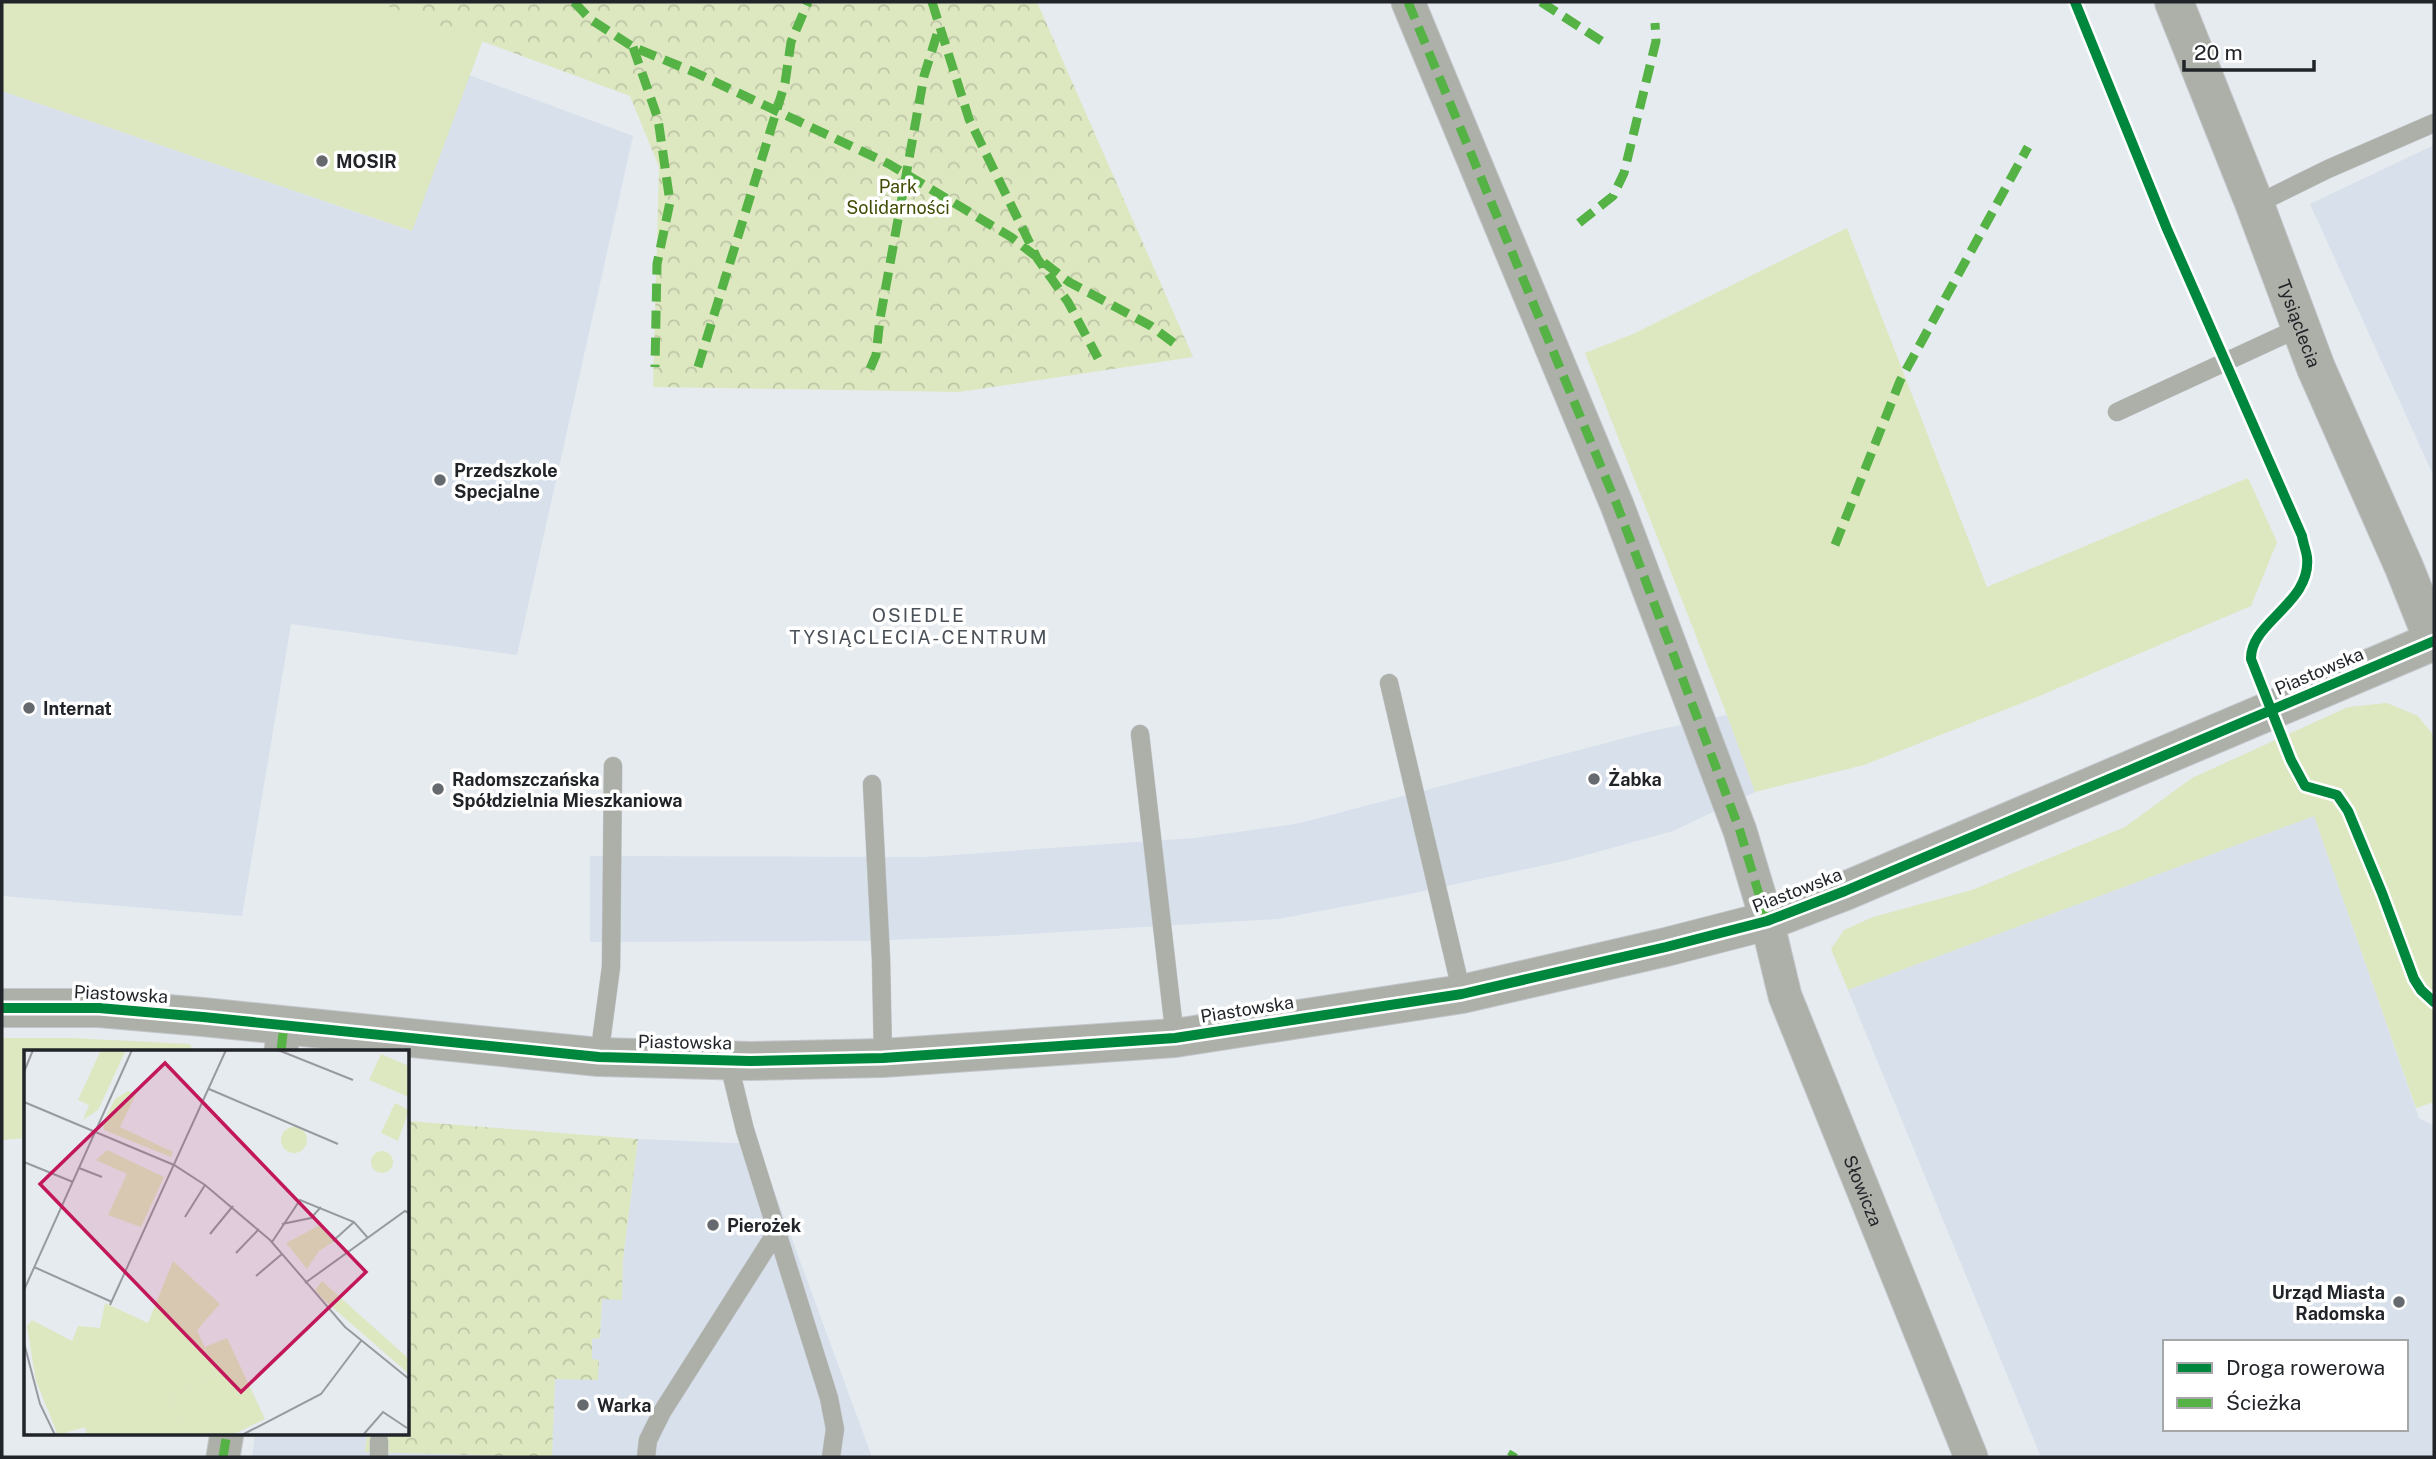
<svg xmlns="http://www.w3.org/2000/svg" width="2436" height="1459" font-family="'Public Sans',sans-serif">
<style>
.built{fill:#d7e0eb;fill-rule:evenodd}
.green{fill:#dde7c0}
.park{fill:url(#park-crowns)}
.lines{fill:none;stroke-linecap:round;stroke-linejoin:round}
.service-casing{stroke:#c3c7cb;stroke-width:19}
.minor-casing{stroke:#c3c7cb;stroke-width:35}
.tertiary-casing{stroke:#c3c7cb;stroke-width:40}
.service{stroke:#adb0a9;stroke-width:18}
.minor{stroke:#adb0a9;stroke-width:33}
.tertiary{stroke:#adb0a9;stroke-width:38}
.quiet{stroke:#55b245;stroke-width:9;stroke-dasharray:18 9;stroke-linecap:butt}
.cycleway-casing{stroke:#fff;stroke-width:15}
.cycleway{stroke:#00873e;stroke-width:10}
.poi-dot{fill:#666a6e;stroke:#fff;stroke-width:2.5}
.labels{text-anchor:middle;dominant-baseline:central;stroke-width:7;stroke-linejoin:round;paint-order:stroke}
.poi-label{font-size:18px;font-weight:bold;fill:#212428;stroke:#fff;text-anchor:start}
.park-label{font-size:18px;fill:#434c04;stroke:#fff}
.street-label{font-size:18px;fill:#212428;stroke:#fff}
.neighbourhood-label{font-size:19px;letter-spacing:2px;fill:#495058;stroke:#fff}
.inset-road{fill:none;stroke:#979ba0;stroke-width:2}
.view{fill:#c2185b;fill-opacity:0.15;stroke:#c2185b;stroke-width:3.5}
.inset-edge{fill:none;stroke:#212428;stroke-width:3.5}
</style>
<defs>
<pattern id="park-crowns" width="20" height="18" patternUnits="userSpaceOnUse" patternTransform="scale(1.75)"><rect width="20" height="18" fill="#dde7c0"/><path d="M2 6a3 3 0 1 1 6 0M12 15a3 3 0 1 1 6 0" fill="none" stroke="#bdc6a5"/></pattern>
</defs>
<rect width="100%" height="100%" fill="#e6ebf0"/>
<path class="built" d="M 469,75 L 633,136 L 517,655 L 291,624 L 242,916 L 2,896 L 2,91 L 411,231 Z
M 2434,145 L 2434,477 L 2310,204 Z
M 1727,715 L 1755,792 L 1673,831 L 1568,860 L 1405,895 L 1278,919 L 993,936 L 861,941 L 590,942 L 590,856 L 926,857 L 1194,838 L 1296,824 L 1648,732 Z
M 2314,816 L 2419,1118 L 2434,1126 L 2434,1457 L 2041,1457 L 1848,990 ZM 2165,1342 L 2406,1342 L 2406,1429 L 2165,1429 Z
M 638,1139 L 757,1144 L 872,1457 L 552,1457 L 555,1378 L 599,1360 L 592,1359 L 592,1339 L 600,1338 L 602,1299 L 622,1299 L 623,1260 Z
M 255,1433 L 367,1433 L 365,1452 L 550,1457 L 252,1457 Z"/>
<path class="green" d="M 2,2 L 376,2 L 483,40 L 412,231 L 2,91 Z
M 1847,228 L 1987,587 L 2248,478 L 2277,542 L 2251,606 L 2037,697 L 1864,765 L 1755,792 L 1727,715 L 1585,353 L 1633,334 Z
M 2387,703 L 2418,716 L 2434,736 L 2434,1102 L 2416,1108 L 2314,816 L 1848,990 L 1831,949 L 1844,930 L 1873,917 L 1972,890 L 2125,827 L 2192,778 L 2348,707 Z
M 2,1038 L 72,1038 L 190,1044 L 193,1051 L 26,1051 L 26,1138 L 2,1140 Z"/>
<path class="park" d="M 376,2 L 1037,2 L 1193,357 L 959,392 L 653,387 L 659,167 L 630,96 Z
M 408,1121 L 638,1139 L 623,1260 L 622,1300 L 602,1299 L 600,1338 L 592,1339 L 592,1359 L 599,1360 L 598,1380 L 555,1379 L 552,1457 L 365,1452 L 367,1433 L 408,1433 Z"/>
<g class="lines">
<defs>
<path id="service" d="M 2255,205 L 2328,169 L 2434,123
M 2117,412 L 2301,327
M 1389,683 L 1462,994
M 1140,734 L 1175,1038
M 872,784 L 881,959 L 883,1058
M 599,1057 L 611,967 L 613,766
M 728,1060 L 745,1130 L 829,1398 L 835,1429 L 831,1457
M 379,1457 L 379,1441
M 646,1457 L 648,1440 L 662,1412 L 777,1231"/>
<g id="minor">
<path id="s1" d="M 1408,2 L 1617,505 L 1740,831 L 1767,921 L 1785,996 L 1971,1457"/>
<path d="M 281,1051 L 284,1025"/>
<path d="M 223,1457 L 227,1433"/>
</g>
<g id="tertiary">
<path id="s2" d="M 2174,2 L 2255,205 L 2316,368 L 2404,567 L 2434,642"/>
<path d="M 2,1008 L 99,1008 L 203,1017 L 599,1057 L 750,1061 L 883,1058 L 1175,1038 L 1462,994 L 1666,947 L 1767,921 L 1845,891 L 2434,641"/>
</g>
</defs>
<use href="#service" class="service-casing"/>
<use href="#minor" class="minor-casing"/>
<use href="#tertiary" class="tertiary-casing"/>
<use href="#service" class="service"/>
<use href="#minor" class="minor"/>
<use href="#tertiary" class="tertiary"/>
<path class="quiet" d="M 574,2 L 590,19 L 633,47 L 694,72 L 889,164 L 1011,237 L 1069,282 L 1151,326 L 1178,346
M 932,2 L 969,119 L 1037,258 L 1068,302 L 1098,358
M 1408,2 L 1617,505 L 1740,831 L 1767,921
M 1541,2 L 1606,44
M 633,47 L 658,119 L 670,202 L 657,264 L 655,367
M 1579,223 L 1613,196 L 1624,173 L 1656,41 L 1655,23
M 698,367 L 785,83 L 791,42 L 808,2
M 870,369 L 876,355 L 880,319 L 924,76 L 939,28
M 1835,545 L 1900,381 L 2028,147
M 281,1051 L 284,1025
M 223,1457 L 227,1433
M 1511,1457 L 1514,1452"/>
<defs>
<path id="cycleway" d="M 2075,2 L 2167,229 L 2302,536 C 2303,543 2306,550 2307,557 C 2312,603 2250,622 2251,659 L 2291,760 L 2305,786 L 2337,795 L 2348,811 L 2382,893 L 2414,979 L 2421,990 L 2434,1002
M 2,1008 L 99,1008 L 203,1017 L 599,1057 L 750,1061 L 883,1058 L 1175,1038 L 1462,994 L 1666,947 L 1767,921 L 1845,891 L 2434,641"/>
</defs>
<use href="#cycleway" class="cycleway-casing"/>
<use href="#cycleway" class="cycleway"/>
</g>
<g class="poi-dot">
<circle cx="322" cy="161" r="7"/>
<circle cx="440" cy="480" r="7"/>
<circle cx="29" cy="708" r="7"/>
<circle cx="1594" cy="779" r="7"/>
<circle cx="438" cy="789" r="7"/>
<circle cx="713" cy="1225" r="7"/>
<circle cx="2399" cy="1302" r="7"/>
<circle cx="583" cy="1405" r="7"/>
</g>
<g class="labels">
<g class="poi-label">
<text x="336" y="161">MOSIR</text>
<text x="454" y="470">Przedszkole<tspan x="454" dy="21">Specjalne</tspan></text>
<text x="43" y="708">Internat</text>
<text x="452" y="779">Radomszczańska<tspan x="452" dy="21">Spółdzielnia Mieszkaniowa</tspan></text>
<text x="1608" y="779">Żabka</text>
<text x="727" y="1225">Pierożek</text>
<text x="2385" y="1292" text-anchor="end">Urząd Miasta<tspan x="2385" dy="21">Radomska</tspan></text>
<text x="597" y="1405">Warka</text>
</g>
<g class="park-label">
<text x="898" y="186">Park<tspan x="898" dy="21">Solidarności</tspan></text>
</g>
<g class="street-label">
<text stroke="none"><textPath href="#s2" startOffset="345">Tysiąclecia</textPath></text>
<text transform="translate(2319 671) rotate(-23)">Piastowska</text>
<text transform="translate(1797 890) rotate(-21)">Piastowska</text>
<text transform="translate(121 994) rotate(3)">Piastowska</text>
<text transform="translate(1247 1009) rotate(-9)">Piastowska</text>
<text transform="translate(685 1042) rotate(1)">Piastowska</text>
<text stroke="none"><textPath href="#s1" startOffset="1274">Słowicza</textPath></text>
</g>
<g class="neighbourhood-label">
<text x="919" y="615">OSIEDLE<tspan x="919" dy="22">TYSIĄCLECIA-CENTRUM</tspan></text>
</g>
</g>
<g transform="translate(24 1050)">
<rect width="385" height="385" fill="#e6ebf0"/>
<path d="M 77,0 L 102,0 L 74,60 L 59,70 L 65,55 L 54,50 ZM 357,4 L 385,16 L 385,47 L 345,30 ZM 104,41 L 112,44 L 96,77 L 149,102 L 147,107 L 80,80 L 79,72 L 91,49 ZM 371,53 L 385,60 L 374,91 L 357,83 ZM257 90a13 13 0 1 1 26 0a13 13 0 1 1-26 0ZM 83,100 L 140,127 L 117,177 L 84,165 L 103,124 L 72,110 ZM 298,231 L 385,309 L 385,324 L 300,250 L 291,240 ZM 203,288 L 241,369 L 208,385 L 162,385 L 144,347 L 193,325 L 181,297 Z" fill="#dde7c0"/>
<path d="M347 112a11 11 0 1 1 22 0a11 11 0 1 1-22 0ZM 296,175 L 311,191 L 295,201 L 283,219 L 262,193 ZM 149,211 L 196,254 L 173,280 L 193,325 L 144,347 L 162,385 L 63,385 L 61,377 L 34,385 L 12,331 L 3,276 L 8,270 L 48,291 L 54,276 L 76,278 L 81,253 L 124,273 Z" fill="#dde7c0"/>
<path class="inset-road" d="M 254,0 L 329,30M 0,22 L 9,0M 185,39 L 314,94M 0,52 L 150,115 L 181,135 L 246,190 L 321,277 L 385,329M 0,112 L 49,132M 55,118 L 78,127M 161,167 L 181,135M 258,174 L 287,168 L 297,157M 186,184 L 209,156M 309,191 L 330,172M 248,192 L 276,150 L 330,172 L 344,188M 212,203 L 235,179M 10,217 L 88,252M 232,226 L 258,204M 281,233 L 381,161 L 385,163M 0,240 L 108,0M 86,255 L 202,0M 0,293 L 16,354 L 31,385M 218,385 L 297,344 L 337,291M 339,385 L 359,362 L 383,378"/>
<path class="view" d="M 141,13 L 342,222 L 217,342 L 16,134 Z"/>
<rect width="385" height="385" class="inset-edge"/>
</g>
<rect width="2436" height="1459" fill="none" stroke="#212428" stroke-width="7"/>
<rect x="2163" y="1340" width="245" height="91" fill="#ffffff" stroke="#a6a7a9" stroke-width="2"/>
<rect x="2177" y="1363" width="35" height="10" fill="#00873e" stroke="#a6a7a9" stroke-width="2"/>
<text x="2226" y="1375" font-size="21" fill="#212428">Droga rowerowa</text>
<rect x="2177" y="1398" width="35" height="10" fill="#55b245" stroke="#a6a7a9" stroke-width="2"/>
<text x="2226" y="1410" font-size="21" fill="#212428">Ścieżka</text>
<path d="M2184 60v10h130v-10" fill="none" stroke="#212428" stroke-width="3.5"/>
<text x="2194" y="60" font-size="21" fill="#212428" stroke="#ffffff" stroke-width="5" paint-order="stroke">20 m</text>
</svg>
